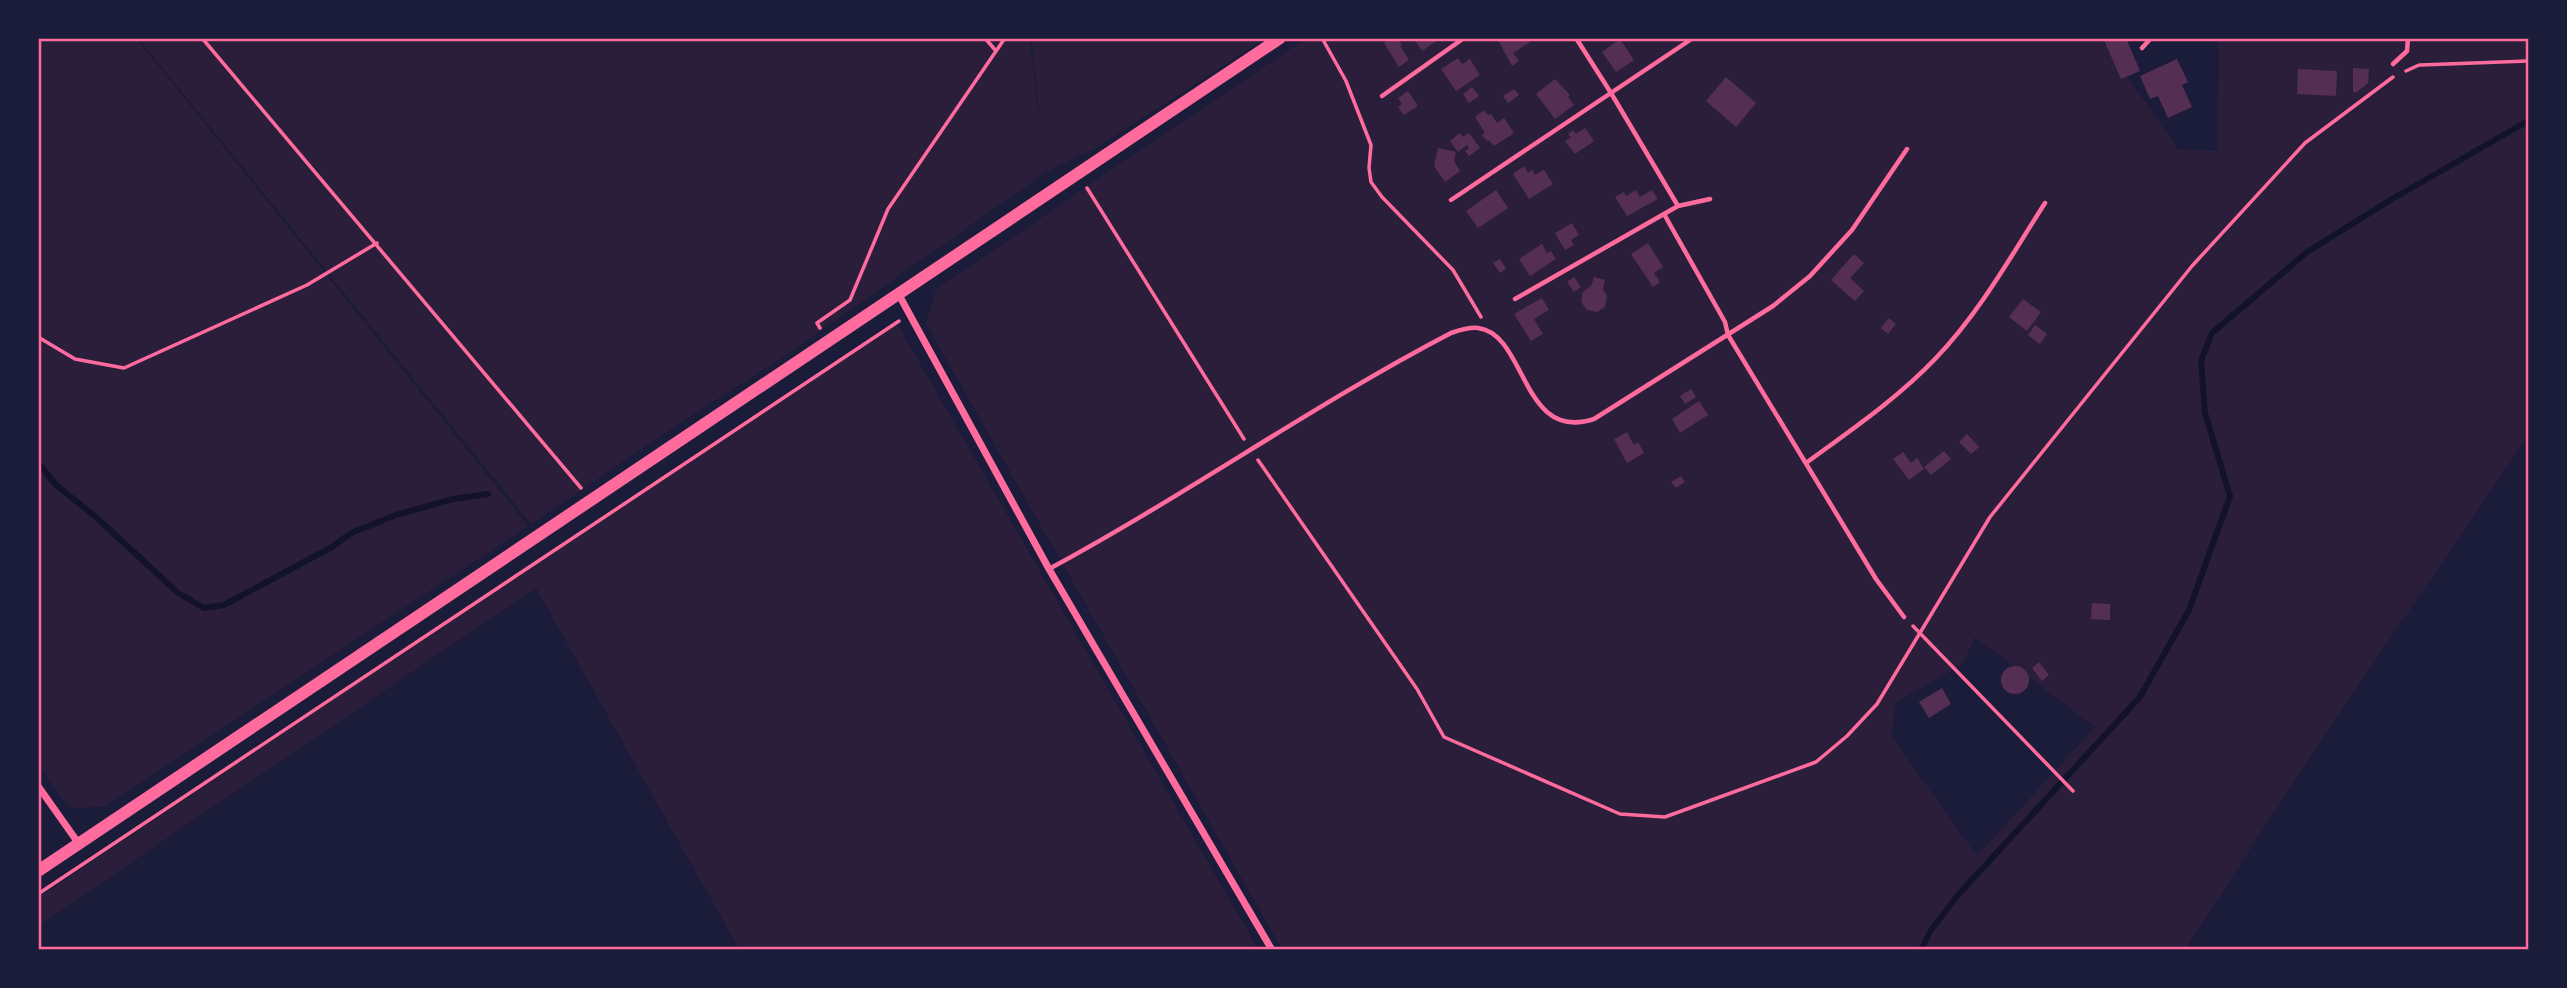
<svg xmlns="http://www.w3.org/2000/svg" width="2567" height="988" font-family="'Asap Condensed',sans-serif">
<style>
.green{fill:#2a1e3b;fill-rule:evenodd}
.lines{fill:none;stroke-linecap:round;stroke-linejoin:round}
.stream{stroke:#12122b;stroke-width:6}
.building{fill:#542f53}
.path{stroke:#ff6b9d;stroke-width:3.5}
.service{stroke:#ff6b9d;stroke-width:4.5}
.minor{stroke:#ff6b9d;stroke-width:7}
.tertiary{stroke:#ff6b9d;stroke-width:12}
.neatline{fill:none;stroke:#ff6b9d;stroke-width:2.5}
</style>
<rect width="100%" height="100%" fill="#1b1b3a"/>
<path class="green" d="M 1343,38 L 2102,39 L 2178,149 L 2217,151 L 2219,44 L 2215,39 L 2528,39 L 2528,436 L 2324,736 L 2185,949 L 1282,949 L 926,324 L 936,289 L 1305,39 L 1340,40 ZM 1975,637 L 2095,727 L 1977,856 L 1892,737 L 1895,703 L 1963,664 Z
M 38,39 L 137,39 L 528,526 L 103,807 L 69,808 L 39,765 Z
M 139,39 L 1029,39 L 1040,125 L 1032,39 L 1265,39 L 1096,148 L 1046,172 L 795,349 L 676,426 L 531,524 Z
M 896,322 L 1258,949 L 739,949 L 536,588 L 39,925 L 39,897 Z"/>
<g class="lines">
<path class="stream" d="M 38,463 L 56,485 L 97,518 L 178,593 L 204,608 L 224,605 L 332,547 L 351,533 L 396,515 L 453,499 L 488,494
M 1921,950 L 1931,930 L 1958,895 L 2140,697 L 2189,610 L 2230,496 L 2205,413 L 2201,361 L 2212,333 L 2307,252 L 2392,199 L 2528,121"/>
</g>
<path class="building" d="M 1391,38 L 1398,38 L 1402,45 L 1400,46 L 1409,60 L 1399,67 L 1384,43 Z
M 1413,38 L 1441,38 L 1422,51 Z
M 1497,38 L 1528,38 L 1530,42 L 1513,53 L 1519,61 L 1512,66 Z
M 2103,38 L 2126,38 L 2140,71 L 2121,79 Z
M 1620,39 L 1634,60 L 1616,72 L 1602,52 Z
M 1458,58 L 1462,64 L 1470,59 L 1480,75 L 1456,91 L 1441,69 Z
M 2177,59 L 2188,82 L 2182,85 L 2192,107 L 2168,118 L 2158,96 L 2150,99 L 2140,76 Z
M 2353,68 L 2369,69 L 2368,83 L 2357,92 L 2353,92 Z
M 2298,69 L 2337,71 L 2336,96 L 2297,94 Z
M 1726,77 L 1756,103 L 1736,127 L 1706,101 Z
M 1555,79 L 1570,95 L 1568,97 L 1574,105 L 1555,119 L 1536,94 Z
M 1472,87 L 1479,96 L 1469,103 L 1463,94 Z
M 1514,89 L 1519,95 L 1508,103 L 1503,96 Z
M 1408,91 L 1418,106 L 1404,115 L 1398,107 L 1402,104 L 1398,98 Z
M 1484,110 L 1488,115 L 1491,114 L 1497,123 L 1504,118 L 1514,133 L 1494,146 L 1489,140 L 1487,141 L 1482,135 L 1485,133 L 1475,117 Z
M 1585,128 L 1594,141 L 1575,154 L 1565,141 L 1571,138 L 1568,134 L 1573,130 L 1576,134 Z
M 1460,133 L 1463,137 L 1469,133 L 1480,148 L 1469,156 L 1465,151 L 1469,148 L 1467,145 L 1458,152 L 1450,141 Z
M 1438,148 L 1456,152 L 1454,161 L 1460,171 L 1445,182 L 1434,166 Z
M 1524,166 L 1528,173 L 1532,170 L 1535,175 L 1544,170 L 1553,184 L 1529,199 L 1513,174 Z
M 1496,190 L 1508,208 L 1478,228 L 1466,211 Z
M 1636,190 L 1640,197 L 1652,190 L 1658,199 L 1627,216 L 1615,197 L 1624,192 L 1626,196 Z
M 1572,223 L 1579,235 L 1571,240 L 1574,245 L 1565,250 L 1555,233 Z
M 1648,243 L 1663,267 L 1654,273 L 1660,282 L 1653,287 L 1631,254 Z
M 1542,244 L 1547,253 L 1551,251 L 1556,259 L 1530,276 L 1519,259 Z
M 1854,254 L 1864,263 L 1850,278 L 1864,291 L 1855,301 L 1831,280 Z
M 1500,259 L 1506,269 L 1500,273 L 1493,263 Z
M 1574,277 L 1581,287 L 1574,292 L 1567,282 Z
M 1594,277 L 1605,280 L 1603,289 L 1607,296 L 1605,307 L 1597,312 L 1587,310 L 1581,302 L 1583,292 L 1591,286 Z
M 1542,298 L 1549,310 L 1534,319 L 1543,334 L 1531,341 L 1514,314 Z
M 2023,299 L 2041,312 L 2027,331 L 2009,317 Z
M 1889,318 L 1896,324 L 1888,334 L 1881,328 Z
M 2035,325 L 2047,334 L 2040,344 L 2028,335 Z
M 1691,389 L 1696,397 L 1685,404 L 1680,396 Z
M 1699,401 L 1708,415 L 1680,433 L 1672,419 Z
M 1627,432 L 1634,445 L 1638,442 L 1644,453 L 1627,463 L 1614,439 Z
M 1967,434 L 1979,447 L 1971,454 L 1959,442 Z
M 1944,451 L 1951,459 L 1931,475 L 1924,467 Z
M 1903,452 L 1911,463 L 1917,458 L 1924,469 L 1909,480 L 1893,459 Z
M 1681,476 L 1685,482 L 1676,488 L 1671,482 Z
M 2092,603 L 2110,604 L 2110,620 L 2091,619 Z
M 2039,662 L 2049,675 L 2042,681 L 2032,668 Z
M2001 680a14 14 0 1 1 28 0a14 14 0 1 1-28 0Z
M 1942,688 L 1951,704 L 1929,718 L 1919,702 Z"/>
<g class="lines">
<path class="path" d="M 202,38 L 581,488
M 985,38 L 996,51
M 1322,38 L 1346,81 L 1371,145 L 1369,168 L 1371,182 L 1382,197 L 1453,270 L 1481,317
M 2420,65 L 2528,61
M 2406,71 L 2419,65
M 1087,188 L 1244,439
M 820,328 L 817,323 L 850,300 L 888,209 L 1005,38
M 38,337 L 75,359 L 124,368 L 307,285 L 377,243
M 1258,460 L 1417,689 L 1444,737 L 1620,814 L 1665,817 L 1816,762 L 1847,736 L 1877,704 L 1990,517 L 2192,266 L 2305,143 L 2393,77
M 1913,626 L 2073,791
M 38,894 L 899,321"/>
<path class="service" d="M 2142,48 L 2151,38
M 2393,64 L 2407,51 L 2408,38
M 1382,96 L 1464,38
M 1451,200 L 1693,38
M 1678,206 L 1710,199
M 1664,214 L 1725,322 L 1728,335 L 1876,579 L 1904,617
M 1515,299 L 1678,206 L 1611,93 L 1576,38
M 1806,463 C 1851,430 1898,398 1936,358 C 1980,312 2011,256 2045,203
M 1049,569 C 1186,495 1313,405 1451,333 C 1460,330 1469,327 1478,328 C 1527,334 1521,443 1594,419 L 1773,306 L 1810,276 L 1852,230 L 1907,149"/>
<path class="minor" d="M 899,295 L 1049,569 L 1272,950
M 38,786 L 79,844"/>
<path class="tertiary" d="M 38,871 L 1280,38"/>
</g>
<rect width="2567" height="988" fill="none" stroke="#1b1b3a" stroke-width="80"/>
<rect x="40" y="40" width="2487" height="908" class="neatline"/>
</svg>
